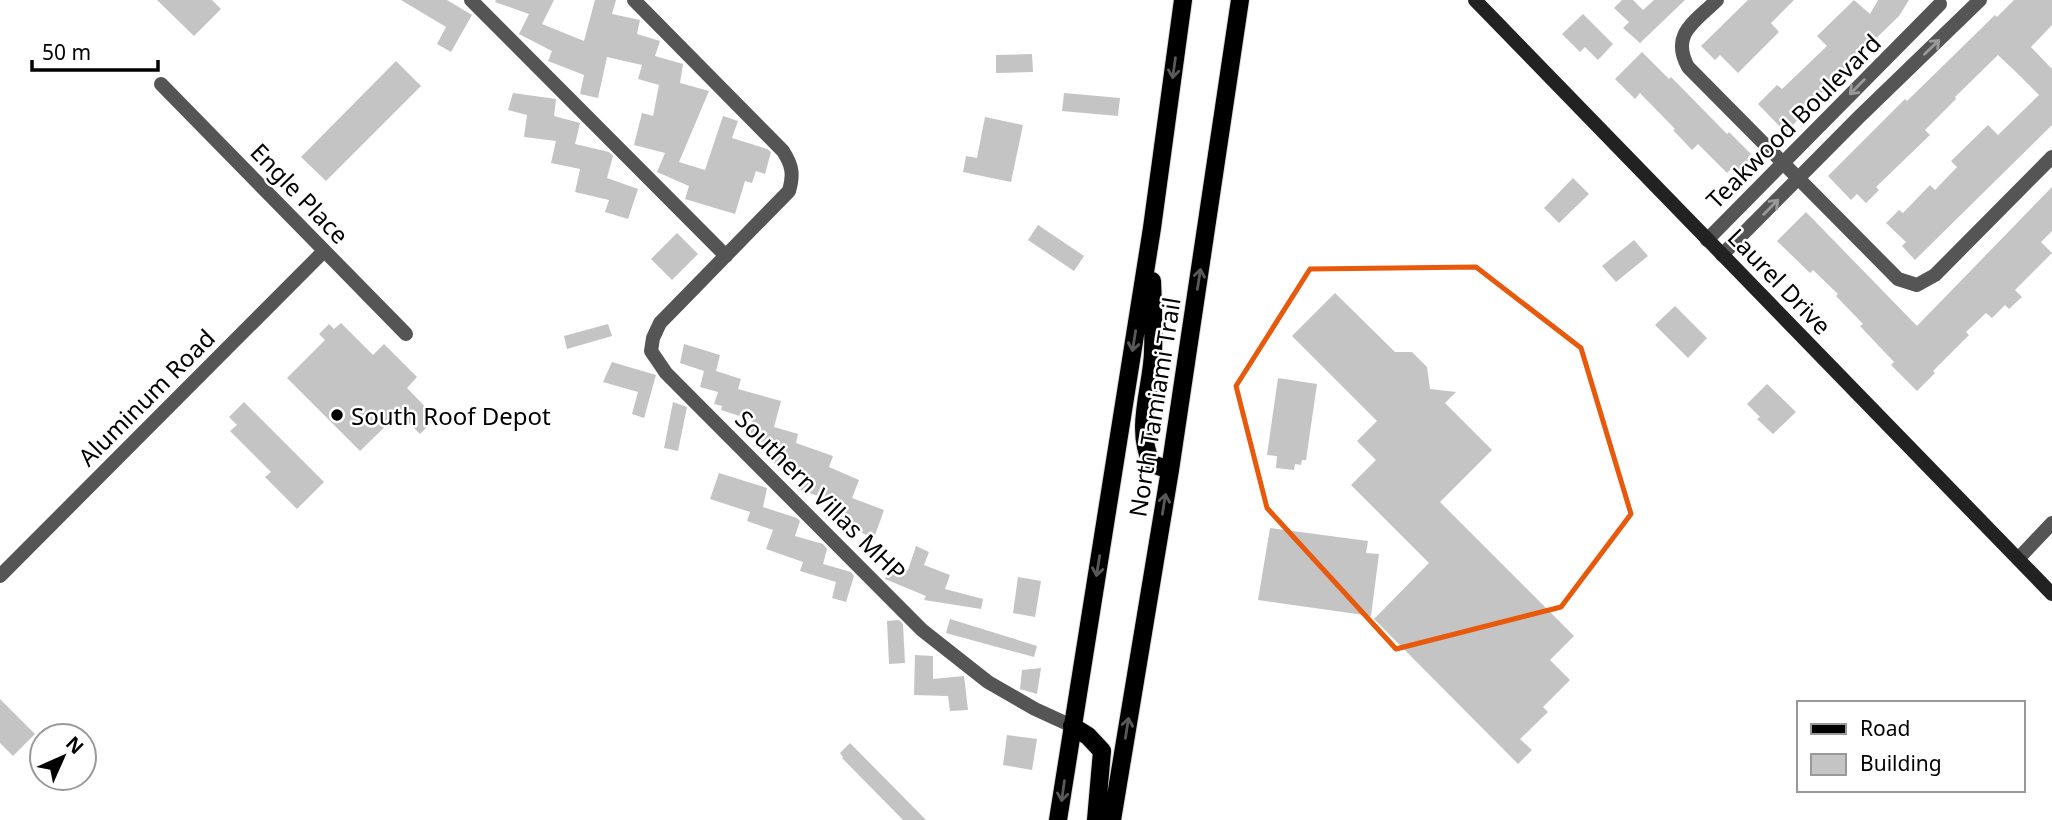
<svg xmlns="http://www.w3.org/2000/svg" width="2052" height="820" font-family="'Noto Sans',sans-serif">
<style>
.building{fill:#c4c4c4}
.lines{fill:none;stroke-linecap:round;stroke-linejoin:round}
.primary-casing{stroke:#dbdbdb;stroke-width:20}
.street{stroke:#555;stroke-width:14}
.secondary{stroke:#222;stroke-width:14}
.primary{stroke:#000;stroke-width:18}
.oneway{stroke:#999}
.oneway2{stroke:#595959}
.marked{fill:none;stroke:#e8590c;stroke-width:5;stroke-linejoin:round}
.poi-dot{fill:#000;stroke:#fff;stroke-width:2.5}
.labels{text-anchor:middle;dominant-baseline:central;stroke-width:5;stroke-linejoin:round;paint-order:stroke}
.street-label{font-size:24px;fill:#000;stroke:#fff}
.poi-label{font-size:24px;fill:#000;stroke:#fff;text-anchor:start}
</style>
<rect width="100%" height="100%" fill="#fff"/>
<path class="building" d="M 157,0 L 212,0 L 221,9 L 194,36 Z
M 401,0 L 447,0 L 472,15 L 451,52 L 437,44 L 446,27 Z
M 496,0 L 554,0 L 542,24 L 584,41 L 595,0 L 616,0 L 612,14 L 640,20 L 637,34 L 660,41 L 655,56 L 683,64 L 680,83 L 709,91 L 679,162 L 705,170 L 723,116 L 738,121 L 732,138 L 767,149 L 771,152 L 765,174 L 756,171 L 752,183 L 745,181 L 735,214 L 685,199 L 689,186 L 657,172 L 665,153 L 634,145 L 642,113 L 653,116 L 659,85 L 638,79 L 642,65 L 607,57 L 598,98 L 580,94 L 584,75 L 548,61 L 552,51 L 519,34 L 529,14 L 495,2 Z
M 1622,0 L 1633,0 L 1643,10 L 1654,0 L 1685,0 L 1640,43 L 1623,28 L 1629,22 L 1614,8 Z
M 1748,0 L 1794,0 L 1771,23 L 1779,32 L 1738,73 L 1720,55 L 1715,60 L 1701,46 Z
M 1854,0 L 1870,14 L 1878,0 L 1909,0 L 1899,16 L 1832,81 L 1786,133 L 1758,104 L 1777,85 L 1782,89 L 1827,46 L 1817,36 Z
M 2014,0 L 2052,0 L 2052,25 L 2031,47 L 2052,69 L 2052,125 L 1915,260 L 1902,246 L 1906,242 L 1886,223 L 1899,210 L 1903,213 L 1930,185 L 1935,190 L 1957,167 L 1951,161 L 1988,125 L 1998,135 L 2039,95 L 2016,72 L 1998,55 L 1955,97 L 1956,99 L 1925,130 L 1930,135 L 1876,187 L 1879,190 L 1866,203 L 1857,194 L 1851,200 L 1828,176 L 1905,99 L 1907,101 L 1995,15 L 1997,17 Z
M 1583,14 L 1613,44 L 1598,60 L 1585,47 L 1580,52 L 1562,34 Z
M 1642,52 L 1669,79 L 1671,77 L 1727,134 L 1729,132 L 1751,154 L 1748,157 L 1754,164 L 1742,177 L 1732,168 L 1727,173 L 1698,144 L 1692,150 L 1673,130 L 1675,129 L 1640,93 L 1635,99 L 1615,79 Z
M 1032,54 L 1033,72 L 996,73 L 996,55 Z
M 396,61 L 421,86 L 326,181 L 301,157 Z
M 513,93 L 556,99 L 554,116 L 580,123 L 575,144 L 609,152 L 613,156 L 607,178 L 638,189 L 628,219 L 605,212 L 609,200 L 575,192 L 580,169 L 551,163 L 556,141 L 524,137 L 527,115 L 508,110 Z
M 1064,93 L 1120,98 L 1118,116 L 1062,111 Z
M 985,117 L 1023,125 L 1011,182 L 963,172 L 966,156 L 977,158 Z
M 1573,178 L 1589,194 L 1559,223 L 1544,208 Z
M 2052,187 L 2052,231 L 2041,242 L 2052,253 L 2015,290 L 2022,297 L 2009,309 L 2005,305 L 1992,318 L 1986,313 L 1966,332 L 1969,335 L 1933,371 L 1935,373 L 1917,391 L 1891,365 L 1894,362 L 1860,326 L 1863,324 L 1836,296 L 1838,294 L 1813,270 L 1810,273 L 1777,241 L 1806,212 L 1917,326 Z
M 1038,225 L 1084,256 L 1074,271 L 1028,240 Z
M 677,233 L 698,254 L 672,280 L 651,259 Z
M 1634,240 L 1648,256 L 1616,282 L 1602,266 Z
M 1335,293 L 1395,352 L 1412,352 L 1427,367 L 1430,389 L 1456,392 L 1445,403 L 1492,450 L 1440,502 L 1574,636 L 1550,660 L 1570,680 L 1543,707 L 1548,712 L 1520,739 L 1532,750 L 1518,764 L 1374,619 L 1429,563 L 1351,485 L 1376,460 L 1357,441 L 1377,421 L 1292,336 Z
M 1675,306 L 1707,338 L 1688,358 L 1655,325 Z
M 341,323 L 373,355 L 384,344 L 417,377 L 407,388 L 436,418 L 420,434 L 399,413 L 360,451 L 287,378 L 325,340 L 319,334 L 329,324 L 334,329 Z
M 608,324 L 612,336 L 567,349 L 564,336 Z
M 684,344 L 720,355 L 716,371 L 741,379 L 738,389 L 781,401 L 774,427 L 798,434 L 796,443 L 833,456 L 829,467 L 859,480 L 852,498 L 884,510 L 874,538 L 826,518 L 833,501 L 797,489 L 803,473 L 774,464 L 779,447 L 747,437 L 752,420 L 721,410 L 722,406 L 714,404 L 718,392 L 700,387 L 704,371 L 680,363 Z
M 612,362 L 656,375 L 644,418 L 632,414 L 638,392 L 603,382 Z
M 1278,378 L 1317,384 L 1306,460 L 1302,460 L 1301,465 L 1295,464 L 1294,470 L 1276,468 L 1277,456 L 1267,455 Z
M 1767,384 L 1796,412 L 1773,434 L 1757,419 L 1760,417 L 1747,404 Z
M 244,402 L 324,482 L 297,509 L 265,477 L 271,472 L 230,431 L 237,425 L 229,417 Z
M 673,402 L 687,407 L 678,451 L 664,448 Z
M 719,473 L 767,488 L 763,507 L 797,518 L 800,521 L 795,536 L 823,544 L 827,549 L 823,564 L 851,572 L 854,576 L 846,602 L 832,598 L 836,582 L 800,571 L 803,562 L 766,549 L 773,530 L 747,521 L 750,512 L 710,499 Z
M 1270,528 L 1368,541 L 1366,553 L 1379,554 L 1371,616 L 1258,600 Z
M 916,546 L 929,552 L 924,565 L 950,575 L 945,589 L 983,599 L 981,609 L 924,600 L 926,596 L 885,579 L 891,565 L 908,570 Z
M 1018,577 L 1041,581 L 1035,617 L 1013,613 Z
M 950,619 L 1037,646 L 1034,657 L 946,633 Z
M 899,620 L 903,624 L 905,663 L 889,664 L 887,621 Z
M 915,655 L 933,656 L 933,679 L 964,676 L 968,710 L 950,711 L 948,696 L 914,695 Z
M 1041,668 L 1037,694 L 1020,689 L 1022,670 Z
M 0,699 L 35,734 L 13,756 L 0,743 Z
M 1007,735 L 1037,739 L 1032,770 L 1003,765 Z
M 850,743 L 926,820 L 903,820 L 842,758 L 843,757 L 840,753 Z"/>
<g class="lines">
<defs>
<path id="primary" d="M 1152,281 C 1153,304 1154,328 1153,352 C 1152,388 1134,429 1152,464 L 1170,470
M 1072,726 L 1088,736 L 1102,751 L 1096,820
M 1058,820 L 1152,228 L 1183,0
M 1112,820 L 1170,470 L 1240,0"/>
</defs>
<use href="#primary" class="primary-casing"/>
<path class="street" d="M 471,0 L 726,256
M 634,0 L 783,151 C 792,165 794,174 789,191 L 660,323 L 653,338 L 651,351 L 666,373 L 922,630 L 988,682 L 1035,709 L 1072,726
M 1717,0 C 1695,22 1670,34 1688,67 L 1898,279 L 1917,285 L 1935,275 L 2052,157
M 161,84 L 406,334
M 1707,240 L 1940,4
M 1722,255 L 1859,117 L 1980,0
M 2018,559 L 2052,523
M 0,576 L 324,251"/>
<path class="secondary" d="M 1475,0 L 2052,594"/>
<use href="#primary" class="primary"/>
</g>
<defs><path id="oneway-shaft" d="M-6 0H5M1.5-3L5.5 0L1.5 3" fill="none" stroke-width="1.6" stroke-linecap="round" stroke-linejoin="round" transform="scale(1.75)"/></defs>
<g class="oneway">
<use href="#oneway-shaft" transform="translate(1932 47) rotate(-44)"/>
<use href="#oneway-shaft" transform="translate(1857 87) rotate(135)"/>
<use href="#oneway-shaft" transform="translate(1771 207) rotate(-45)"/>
</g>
<g class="oneway2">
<use href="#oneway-shaft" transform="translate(1174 68) rotate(98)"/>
<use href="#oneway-shaft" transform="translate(1199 279) rotate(-81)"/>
<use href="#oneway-shaft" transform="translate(1134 341) rotate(99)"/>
<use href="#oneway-shaft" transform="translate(1164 504) rotate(-81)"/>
<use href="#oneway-shaft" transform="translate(1098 566) rotate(99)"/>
<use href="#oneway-shaft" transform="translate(1127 728) rotate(-81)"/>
<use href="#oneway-shaft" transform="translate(1063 791) rotate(98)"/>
</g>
<path class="marked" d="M 1476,267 L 1581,348 L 1631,514 L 1561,607 L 1396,649 L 1267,508 L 1236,386 L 1310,269 Z"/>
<circle class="poi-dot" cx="337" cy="415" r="7"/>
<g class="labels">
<g class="street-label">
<text transform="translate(1793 121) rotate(-45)">Teakwood Boulevard</text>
<text transform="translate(300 193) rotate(46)">Engle Place</text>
<text transform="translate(1780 281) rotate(46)">Laurel Drive</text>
<text transform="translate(146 397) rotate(-45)">Aluminum Road</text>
<text transform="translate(1154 407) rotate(-81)">North Tamiami Trail</text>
<text transform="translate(821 495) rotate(45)">Southern Villas MHP</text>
</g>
<g class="poi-label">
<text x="351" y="415">South Roof Depot</text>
</g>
</g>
<rect x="1797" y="701" width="228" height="91" fill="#ffffff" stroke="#999999" stroke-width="2"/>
<rect x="1811" y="724" width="35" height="10" fill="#000000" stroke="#999999" stroke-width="2"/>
<text x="1860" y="736" font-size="21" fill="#000000">Road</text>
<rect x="1811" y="754" width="35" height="21" fill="#c4c4c4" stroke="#999999" stroke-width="2"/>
<text x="1860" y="771" font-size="21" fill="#000000">Building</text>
<g transform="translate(63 757) rotate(45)"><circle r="33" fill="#ffffff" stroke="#999999" stroke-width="2"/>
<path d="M0-5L12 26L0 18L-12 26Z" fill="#000000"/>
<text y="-10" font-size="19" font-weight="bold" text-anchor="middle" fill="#000000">N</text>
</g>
<path d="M32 60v10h126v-10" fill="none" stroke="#000000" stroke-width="3.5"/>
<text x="42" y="60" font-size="21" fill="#000000" stroke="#ffffff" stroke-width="5" paint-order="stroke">50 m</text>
</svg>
